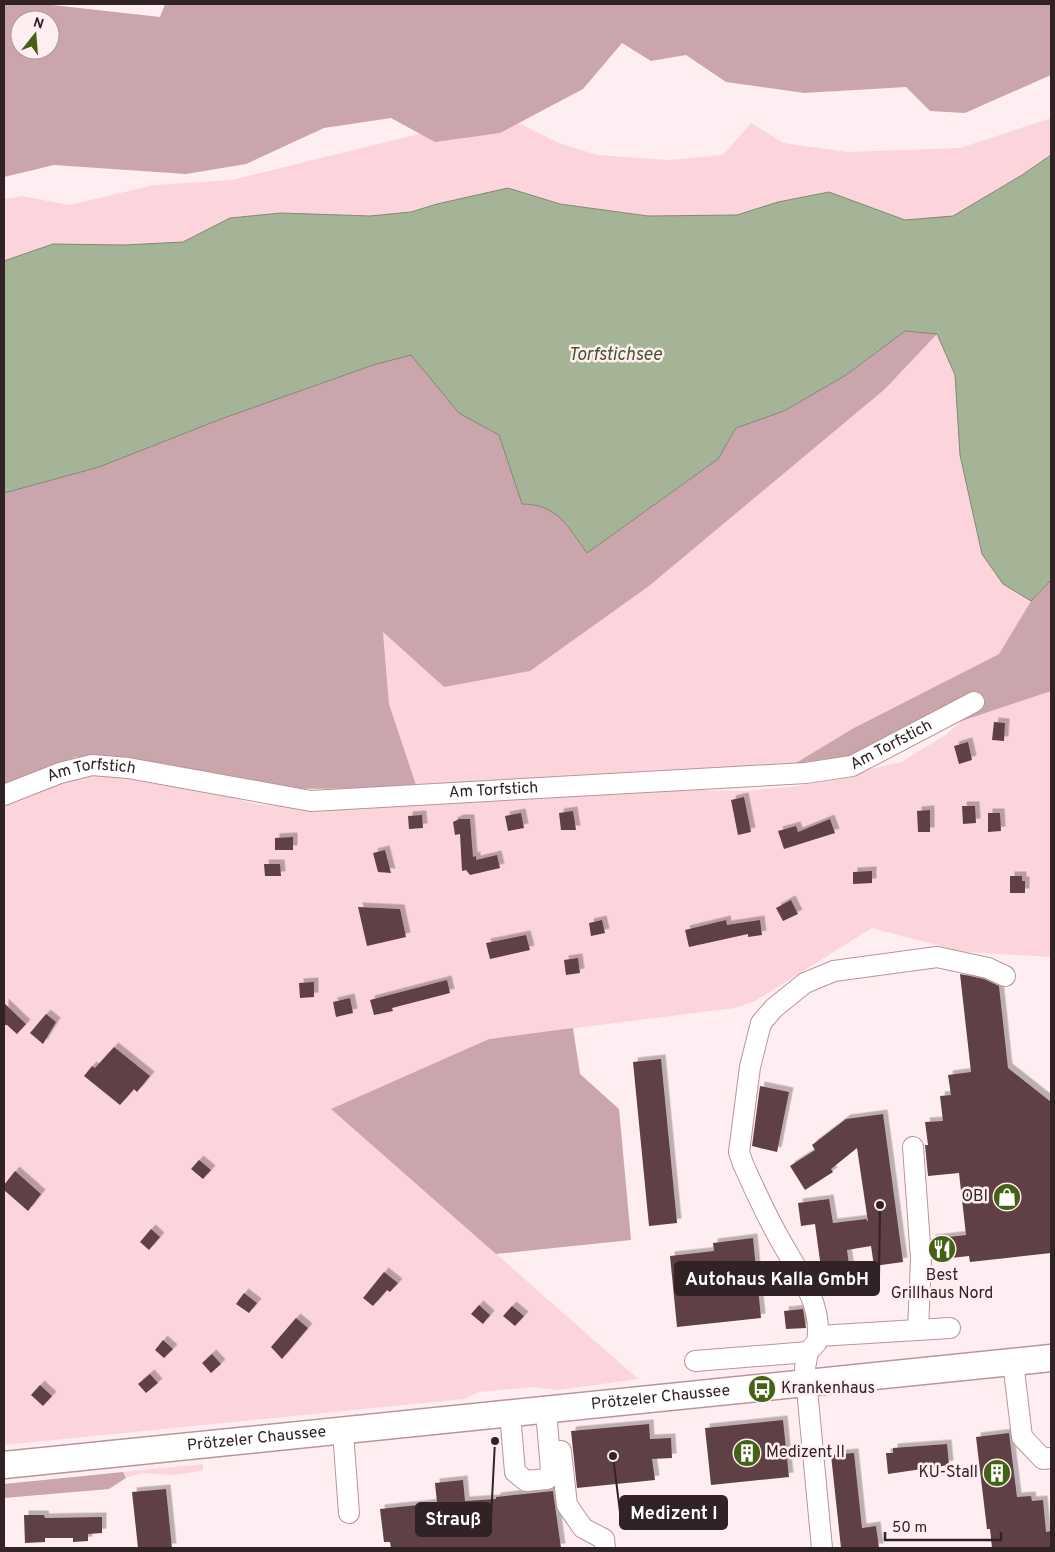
<svg xmlns="http://www.w3.org/2000/svg" width="1055" height="1552" font-family="Overpass,sans-serif">
<style>
.green{fill:#fbd5db}
.forest{fill:#caa5ab;fill-rule:evenodd}
.water{fill:#a5b396;stroke:#828874}
.building{fill:#5f3f44;filter:url(#shadow)}
.lines{fill:none;stroke-linecap:round;stroke-linejoin:round}
.minor-casing{stroke:#ba949a;stroke-width:22}
.major-casing{stroke:#ba949a;stroke-width:29}
.minor{stroke:#fff;stroke-width:20}
.major{stroke:#fff;stroke-width:26}
.labels{text-anchor:middle;dominant-baseline:central;stroke-width:5;stroke-linejoin:round;paint-order:stroke}
.street-label{font-size:16px;fill:#312225;stroke:#ffeef1}
.poi-label{font-size:16px;fill:#312225;stroke:#ffeef1;text-anchor:end}
.water-label{font-size:18px;font-style:italic;fill:#435729;stroke:#ffeef1}
.leader{fill:none;stroke:#312225;stroke-width:2}
.callout-dot{fill:#312225;stroke:#ffeef1;stroke-width:2}
.callout{fill:#312225;stroke:#312225;stroke-width:2}
.callout-label{font-size:18px;text-anchor:middle;font-weight:bold;fill:#fff}
</style>
<defs>
<filter id="shadow"><feDropShadow dx="4.5" dy="-4.5" stdDeviation="0" flood-color="#0004"/></filter>
</defs>
<rect width="100%" height="100%" fill="#ffeef1"/>
<path class="green" d="M 1051,118 L 1051,215 L 4,269 L 4,199 L 22,196 L 69,205 L 154,185 L 232,180 L 439,129 L 510,119 L 559,143 L 597,155 L 669,160 L 723,155 L 751,123 L 784,143 L 847,152 L 960,148 Z
M 937,334 L 955,375 L 959,433 L 1031,601 L 999,654 L 852,729 L 776,775 L 417,788 L 389,704 L 383,632 L 444,687 L 649,586 L 885,389 Z
M 1051,655 L 1051,957 L 963,952 L 872,928 L 755,1001 L 735,1008 L 489,1039 L 332,1109 L 638,1379 L 559,1390 L 533,1387 L 479,1392 L 464,1399 L 4,1445 L 4,805 L 81,772 L 148,774 L 259,805 L 346,806 L 661,789 L 745,791 L 799,786 L 901,762 L 947,734 L 986,699 Z
M 203,1464 L 203,1471 L 172,1475 L 141,1473 L 126,1478 L 123,1472 Z"/>
<path class="forest" d="M 4,4 L 43,4 L 160,17 L 165,4 L 1051,4 L 1051,75 L 965,113 L 930,111 L 906,87 L 804,93 L 726,82 L 686,55 L 651,61 L 622,43 L 583,89 L 500,133 L 435,142 L 391,118 L 324,128 L 246,164 L 186,174 L 54,165 L 4,177 ZM 20,20 L 50,20 L 50,50 L 20,50 Z
M 905,331 L 937,334 L 885,389 L 649,586 L 530,671 L 444,687 L 383,632 L 389,704 L 417,788 L 287,789 L 146,772 L 76,757 L 4,785 L 4,493 L 99,467 L 221,419 L 373,365 L 411,354 L 459,413 L 499,435 L 522,504 C 558,504 568,526 587,553 L 718,459 L 736,428 L 784,411 L 846,375 Z
M 1051,580 L 1051,691 L 878,749 L 776,775 L 852,729 L 999,654 L 1031,601 Z
M 573,1028 L 580,1074 L 619,1109 L 631,1240 L 496,1254 L 331,1109 L 489,1039 Z
M 123,1472 L 126,1478 L 109,1489 L 4,1498 L 4,1484 Z"/>
<path class="water" d="M 1051,155 L 1051,580 L 1031,601 L 1003,584 L 982,554 L 960,455 L 955,375 L 937,334 L 905,331 L 846,375 L 784,411 L 736,428 L 718,459 L 587,553 C 568,527 558,504 522,504 L 499,435 L 459,413 L 411,355 L 373,365 L 221,419 L 99,467 L 4,493 L 4,261 L 53,244 L 124,245 L 183,242 L 230,218 L 281,213 L 370,216 L 411,212 L 437,204 L 508,188 L 560,204 L 648,216 L 737,215 L 778,202 L 829,192 L 905,220 L 953,216 L 1022,175 Z"/>
<path class="building" d="M 994,722 L 1005,723 L 1004,741 L 992,740 Z
M 968,742 L 972,760 L 959,764 L 954,746 Z
M 744,797 L 751,832 L 738,835 L 731,800 Z
M 962,806 L 975,806 L 976,823 L 963,824 Z
M 930,810 L 930,832 L 918,832 L 917,811 Z
M 573,811 L 576,830 L 561,830 L 559,813 Z
M 521,813 L 524,828 L 508,831 L 505,816 Z
M 988,813 L 1000,813 L 1001,831 L 988,832 Z
M 422,815 L 423,828 L 409,829 L 408,816 Z
M 459,819 L 470,819 L 473,857 L 476,856 L 476,860 L 497,855 L 500,868 L 470,875 L 466,870 L 462,871 L 460,834 L 455,835 L 453,822 Z
M 830,819 L 835,833 L 784,849 L 778,831 L 796,826 L 798,832 Z
M 293,837 L 293,850 L 275,850 L 275,838 Z
M 385,850 L 391,873 L 378,872 L 373,853 Z
M 264,864 L 280,864 L 281,876 L 265,876 Z
M 872,871 L 872,883 L 853,884 L 853,872 Z
M 1010,876 L 1022,876 L 1022,881 L 1025,881 L 1025,893 L 1010,893 Z
M 791,900 L 798,914 L 783,921 L 776,908 Z
M 358,907 L 400,909 L 406,937 L 367,946 Z
M 602,920 L 605,933 L 591,936 L 589,923 Z
M 726,920 L 727,925 L 760,920 L 762,935 L 748,937 L 748,934 L 689,947 L 685,930 Z
M 526,935 L 530,950 L 490,959 L 486,943 Z
M 578,958 L 580,973 L 566,975 L 564,960 Z
M 960,974 L 984,979 L 999,986 L 1008,1068 L 1051,1102 L 1051,1253 L 970,1262 L 969,1256 L 933,1260 L 931,1239 L 966,1235 L 959,1173 L 928,1176 L 925,1145 L 928,1145 L 925,1122 L 943,1121 L 940,1096 L 951,1095 L 948,1075 L 971,1072 Z
M 447,980 L 450,993 L 392,1008 L 393,1011 L 374,1015 L 370,1000 Z
M 314,982 L 314,997 L 300,998 L 299,983 Z
M 350,998 L 353,1013 L 336,1017 L 333,1002 Z
M 4,1003 L 26,1024 L 17,1034 L 7,1025 L 4,1025 Z
M 46,1014 L 56,1022 L 43,1044 L 30,1033 Z
M 114,1047 L 150,1076 L 137,1092 L 134,1089 L 120,1105 L 84,1076 L 92,1066 L 95,1068 Z
M 661,1059 L 677,1223 L 649,1226 L 633,1062 Z
M 760,1086 L 789,1092 L 777,1152 L 752,1146 Z
M 883,1114 L 903,1262 L 874,1266 L 871,1246 L 847,1250 L 852,1286 L 844,1287 L 843,1291 L 834,1292 L 832,1289 L 824,1290 L 815,1224 L 801,1226 L 798,1203 L 829,1199 L 833,1223 L 866,1219 L 868,1222 L 857,1148 L 831,1169 L 833,1172 L 805,1190 L 790,1166 L 815,1150 L 812,1145 L 846,1119 Z
M 199,1160 L 211,1170 L 203,1179 L 191,1169 Z
M 15,1171 L 41,1194 L 28,1211 L 4,1190 L 4,1185 Z
M 151,1229 L 160,1237 L 149,1250 L 140,1242 Z
M 753,1238 L 761,1318 L 677,1327 L 670,1256 L 714,1251 L 713,1243 Z
M 384,1272 L 398,1283 L 390,1292 L 387,1290 L 373,1306 L 363,1298 Z
M 244,1293 L 257,1303 L 249,1313 L 236,1304 Z
M 479,1305 L 490,1315 L 483,1324 L 471,1314 Z
M 512,1306 L 524,1316 L 515,1326 L 503,1316 Z
M 803,1309 L 806,1328 L 786,1329 L 784,1311 Z
M 296,1318 L 308,1328 L 282,1359 L 271,1347 Z
M 163,1340 L 173,1349 L 164,1358 L 155,1350 Z
M 212,1354 L 221,1364 L 211,1373 L 202,1363 Z
M 150,1374 L 158,1383 L 146,1393 L 138,1384 Z
M 40,1385 L 52,1396 L 43,1406 L 31,1395 Z
M 783,1420 L 789,1477 L 711,1485 L 705,1428 Z
M 649,1424 L 650,1439 L 671,1438 L 672,1458 L 652,1459 L 655,1480 L 577,1488 L 571,1431 Z
M 1009,1433 L 1017,1497 L 1031,1496 L 1032,1501 L 1043,1500 L 1046,1532 L 1051,1531 L 1051,1548 L 992,1548 L 990,1529 L 987,1529 L 976,1437 Z
M 947,1444 L 949,1465 L 888,1474 L 886,1453 L 893,1453 L 893,1448 Z
M 854,1453 L 862,1528 L 876,1526 L 879,1548 L 841,1548 L 831,1455 Z
M 463,1480 L 465,1501 L 496,1499 L 496,1497 L 553,1491 L 561,1548 L 391,1548 L 390,1542 L 384,1542 L 380,1509 L 437,1503 L 435,1483 Z
M 166,1489 L 172,1548 L 138,1548 L 132,1492 Z
M 24,1515 L 44,1515 L 45,1518 L 102,1517 L 102,1533 L 88,1534 L 88,1541 L 73,1542 L 73,1538 L 45,1538 L 45,1542 L 25,1543 Z"/>
<g class="lines">
<defs>
<g id="minor">
<path id="s1" d="M 4,795 L 60,773 L 92,765 L 128,768 L 311,801 L 806,773 L 852,766 L 974,702"/>
<path d="M 913,1147 L 921,1259 L 918,1330"/>
<path d="M 819,1336 L 950,1328"/>
<path d="M 695,1361 L 808,1352"/>
<path d="M 1013,1362 L 1022,1437 L 1043,1459 L 1051,1458"/>
<path d="M 510,1414 L 515,1472 L 526,1481 L 547,1479 L 551,1470 L 546,1410"/>
<path d="M 343,1432 L 349,1513"/>
<path d="M 561,1451 L 567,1505 L 583,1528 L 604,1539 L 605,1548"/>
<path d="M 822,1548 L 805,1368 L 808,1352 L 817,1342 C 824,1303 795,1268 778,1236 C 765,1213 754,1188 743,1164 L 739,1152 L 750,1067 L 761,1023 L 774,1008 L 805,983 L 834,971 L 937,957 L 988,968 L 1005,976"/>
</g>
<g id="major">
<path id="s2" d="M 4,1465 L 1051,1358"/>
</g>
</defs>
<use href="#minor" class="minor-casing"/>
<use href="#major" class="major-casing"/>
<use href="#minor" class="minor"/>
<use href="#major" class="major"/>
</g>
<defs>
<symbol id="shop-disc" viewBox="-11 -11 22 22"><circle r="9.5" fill="#446215" stroke="#ffeef1"/><path d="M-5-2.5h2.3a2.7 3.5 0 0 1 5.4 0H5L5.5 6h-11ZM-1.5-2.5h3a1.5 2.3 0 0 0-3 0Z" fill="#fff"/></symbol>
<symbol id="restaurant-disc" viewBox="-11 -11 22 22"><circle r="9.5" fill="#446215" stroke="#ffeef1"/><path d="M-5-6h1v4h1v-4h1v4h1v-4h1v5L-1.5 .5V6h-2V.5L-5-1ZM5-6V6H3V1.5H1.5Q1.5-4 5-6Z" fill="#fff"/></symbol>
<symbol id="bus-disc" viewBox="-11 -11 22 22"><circle r="9.5" fill="#446215" stroke="#ffeef1"/><path d="M-5-6H5V4H4V6H2V4H-2V6H-4V4H-5ZM-3.5-4V0h7V-4ZM-3.5 1.2v1.5H-2V1.2ZM2 1.2v1.5H3.5V1.2Z" fill="#fff"/></symbol>
<symbol id="building-disc" viewBox="-11 -11 22 22"><circle r="9.5" fill="#446215" stroke="#ffeef1"/><path d="M-4-6H4V6H1V3H-1V6H-4ZM-2.5-4.3h1.7v1.8h-1.7ZM.8-4.3h1.7v1.8H.8ZM-2.5-1h1.7V.8h-1.7ZM.8-1h1.7V.8H.8Z" fill="#fff"/></symbol>
</defs>
<g fill-rule="evenodd">
<use href="#shop-disc" x="991" y="1181" width="32" height="32"/>
<use href="#restaurant-disc" x="926" y="1233" width="32" height="32"/>
<use href="#bus-disc" x="746" y="1373" width="32" height="32"/>
<use href="#building-disc" x="731" y="1437" width="32" height="32"/>
<use href="#building-disc" x="981" y="1457" width="32" height="32"/>
</g>
<g class="labels">
<g class="street-label">
<text stroke="none"><textPath href="#s1" startOffset="902">Am Torfstich</textPath></text>
<text stroke="none"><textPath href="#s1" startOffset="92">Am Torfstich</textPath></text>
<text stroke="none"><textPath href="#s1" startOffset="498">Am Torfstich</textPath></text>
<text stroke="none"><textPath href="#s2" startOffset="660">Prötzeler Chaussee</textPath></text>
<text stroke="none"><textPath href="#s2" startOffset="254">Prötzeler Chaussee</textPath></text>
</g>
<g class="poi-label">
<text x="988" y="1197">OBI</text>
<text x="942" y="1276" text-anchor="middle">Best<tspan x="942" dy="18">Grillhaus Nord</tspan></text>
<text x="781" y="1389" text-anchor="start">Krankenhaus</text>
<text x="766" y="1453" text-anchor="start">Medizent II</text>
<text x="978" y="1473">KU-Stall</text>
</g>
<g class="water-label">
<text x="615" y="355">Torfstichsee</text>
</g>
</g>
<path class="leader" d="M880 1205L879 1278M613 1456L620 1512M495 1441L491 1519"/>
<g class="callout-dot">
<circle cx="880" cy="1205" r="5"/>
<circle cx="613" cy="1456" r="5"/>
<circle cx="495" cy="1441" r="5"/>
</g>
<g class="callout">
<rect x="675" y="1262" width="204" height="33" rx="5"/>
<rect x="620" y="1496" width="107" height="33" rx="5"/>
<rect x="416" y="1503" width="75" height="33" rx="5"/>
</g>
<g class="callout-label">
<text x="777" y="1285">Autohaus Kalla GmbH</text>
<text x="674" y="1519">Medizent I</text>
<text x="453" y="1525">Strauß</text>
</g>
<rect width="1055" height="1552" fill="none" stroke="#312225" stroke-width="10"/>
<g transform="translate(35 35) rotate(17)"><circle r="24" fill="#ffeef1" stroke="#ad9c9f"/>
<path d="M0-4L9 19L0 12L-9 19Z" fill="#446215"/>
<text y="-8" font-size="14" font-weight="bold" text-anchor="middle" fill="#312225">N</text>
</g>
<path d="M885 1532v8h116v-8" fill="none" stroke="#312225" stroke-width="2.5"/>
<text x="892" y="1532" font-size="15" fill="#312225" stroke="#ffeef1" stroke-width="4" paint-order="stroke">50 m</text>
</svg>
